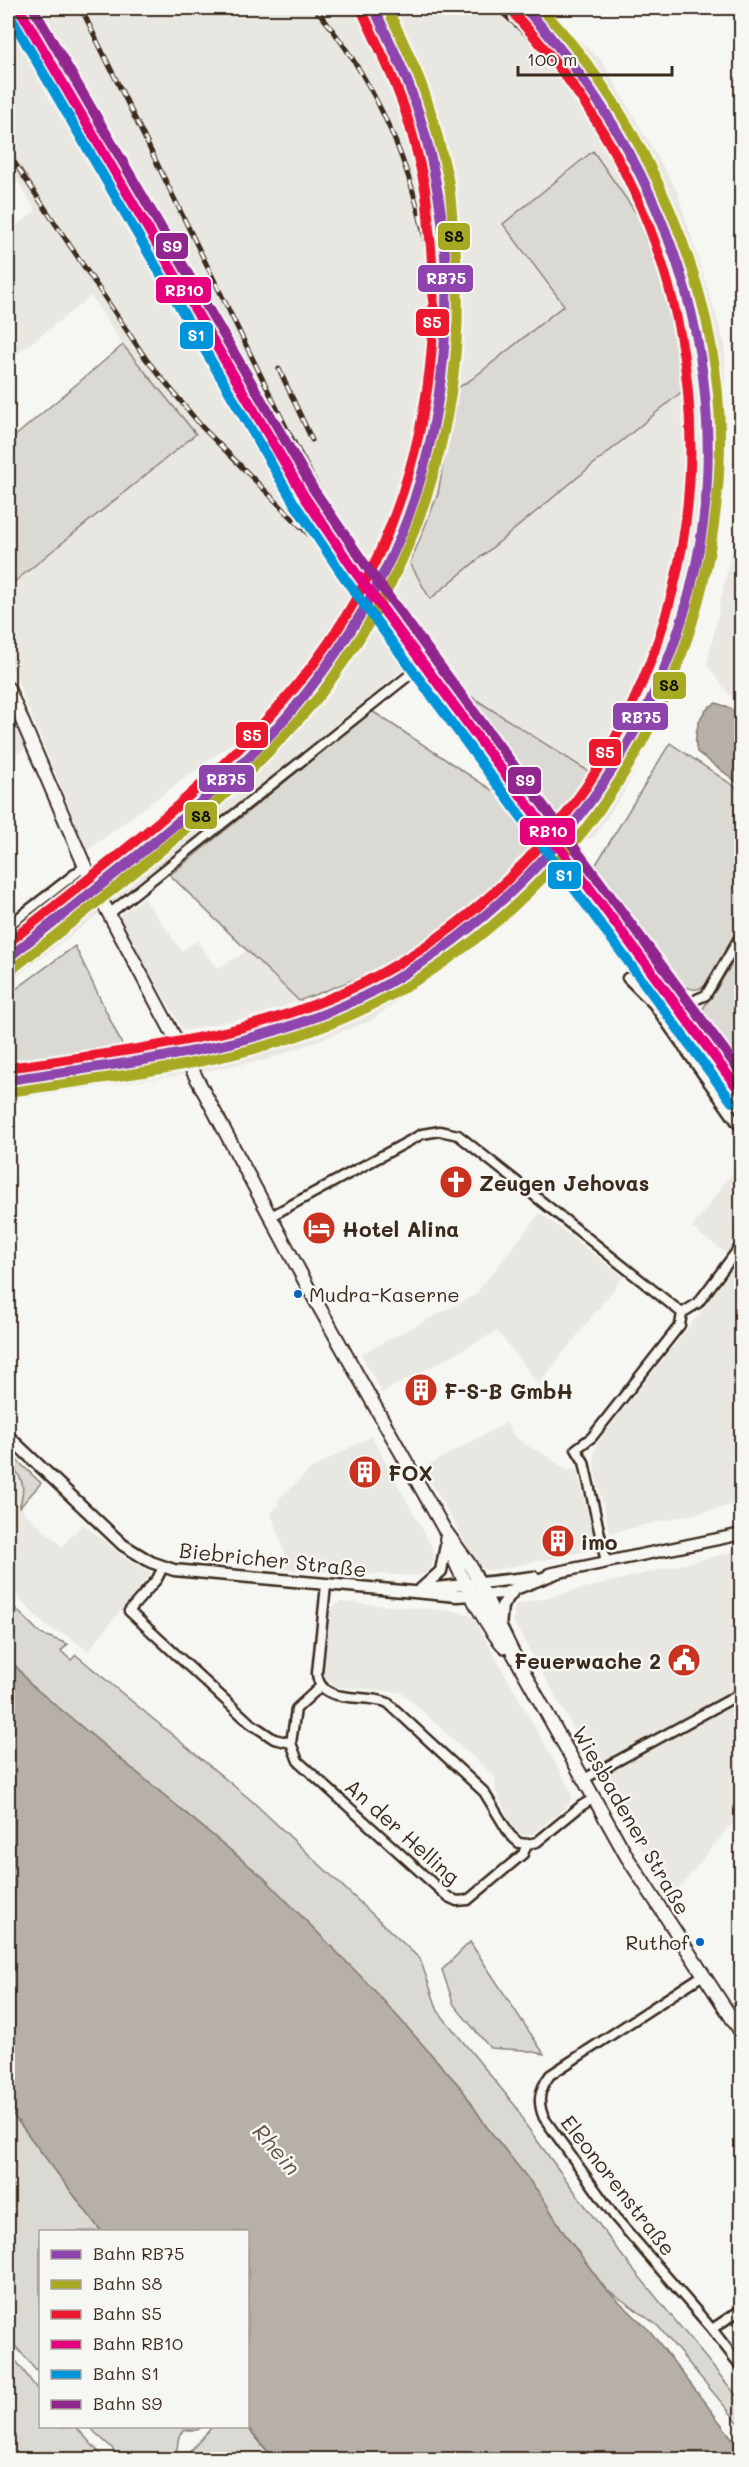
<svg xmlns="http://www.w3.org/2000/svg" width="749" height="2467" font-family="Mali,sans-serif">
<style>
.built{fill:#e8e7e2}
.green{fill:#dad9d3;stroke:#8a8278;stroke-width:1.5}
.water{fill:#b6b0a9;stroke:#857a71;stroke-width:1.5}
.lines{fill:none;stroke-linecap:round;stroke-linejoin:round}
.minor-casing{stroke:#3b2a1e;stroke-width:13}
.tertiary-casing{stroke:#3b2a1e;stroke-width:15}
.secondary-casing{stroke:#3b2a1e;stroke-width:16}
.minor{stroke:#f6f6f2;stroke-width:8}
.tertiary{stroke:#f6f6f2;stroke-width:10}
.secondary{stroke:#f6f6f2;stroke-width:12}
.rail-casing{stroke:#3b2a1e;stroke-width:5}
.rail{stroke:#f6f6f2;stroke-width:3;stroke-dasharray:9;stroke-linecap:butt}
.rail-1-casing{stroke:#f6f6f2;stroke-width:15}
.rail-2-casing{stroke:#f6f6f2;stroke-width:15}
.rail-3-casing{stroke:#f6f6f2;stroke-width:15}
.rail-4-casing{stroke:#f6f6f2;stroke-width:15}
.rail-5-casing{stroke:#f6f6f2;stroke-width:15}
.rail-6-casing{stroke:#f6f6f2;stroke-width:15}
.rail-1{stroke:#8e44ad;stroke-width:10}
.rail-2{stroke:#a8a922;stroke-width:10}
.rail-3{stroke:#ec192e;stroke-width:10}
.rail-4{stroke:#e5007d;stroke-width:10}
.rail-5{stroke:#0095da;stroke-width:10}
.rail-6{stroke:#91268f;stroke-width:10}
.bus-dot{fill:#0065bd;stroke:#f6f6f2;stroke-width:2}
.labels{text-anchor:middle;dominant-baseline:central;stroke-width:5;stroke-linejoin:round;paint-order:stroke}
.bus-label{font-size:20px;fill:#3b2a1e;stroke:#f6f6f2;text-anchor:start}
.poi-label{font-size:21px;font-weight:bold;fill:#3b2a1e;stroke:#f6f6f2;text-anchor:start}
.street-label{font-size:21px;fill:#3b2a1e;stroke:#f6f6f2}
.water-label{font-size:22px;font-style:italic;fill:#605248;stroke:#f6f6f2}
.line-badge{stroke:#f6f6f2;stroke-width:2}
.badge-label{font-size:16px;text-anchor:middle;font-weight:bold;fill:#fff}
.pale-badge-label{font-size:16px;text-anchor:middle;font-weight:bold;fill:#111}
</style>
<rect width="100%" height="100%" fill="#f6f6f2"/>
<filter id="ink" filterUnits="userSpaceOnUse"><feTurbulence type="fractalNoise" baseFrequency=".0167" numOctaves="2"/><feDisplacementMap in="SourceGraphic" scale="12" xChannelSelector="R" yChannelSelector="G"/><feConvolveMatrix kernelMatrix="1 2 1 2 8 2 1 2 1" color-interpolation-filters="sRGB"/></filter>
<g filter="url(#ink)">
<path class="built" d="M 8,8 L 543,8 L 601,60 L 677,191 L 725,345 L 725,441 L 713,559 L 680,682 L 622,795 L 594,837 L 582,841 L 574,850 L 741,1078 L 741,1100 L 563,861 L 468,950 L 370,1021 L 269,1059 L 174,1076 L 8,1100 L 8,1072 L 125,1051 L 249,1034 L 361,991 L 461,928 L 534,864 L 545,851 L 408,666 L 146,878 L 8,983 L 8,953 L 67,906 L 133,846 L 246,733 L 87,850 L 8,659 L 8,587 L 196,434 L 123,345 L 91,296 L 8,361 L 8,232 L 36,211 L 8,166 Z
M 741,506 L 741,710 L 707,665 Z
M 8,703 L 28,748 L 8,758 Z
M 144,898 L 182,951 L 197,941 L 217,969 L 247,951 L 299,1001 L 258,1015 L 184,1031 L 126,932 L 119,916 Z
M 741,1161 L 741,1233 L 726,1253 L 692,1228 Z
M 540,1213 L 623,1277 L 539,1384 L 497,1331 L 382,1393 L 361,1354 L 475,1295 Z
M 741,1256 L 741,1503 L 610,1533 L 595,1472 L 594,1456 L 596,1447 L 602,1436 L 707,1304 L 705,1303 Z
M 506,1423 L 514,1436 L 531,1448 L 545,1455 L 567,1470 L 577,1470 L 594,1540 L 592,1550 L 489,1571 L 479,1566 L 423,1468 Z
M 371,1436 L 432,1547 L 434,1558 L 431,1567 L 426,1573 L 416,1576 L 286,1569 L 287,1560 L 271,1513 L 279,1504 L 277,1501 L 311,1469 Z
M 8,1452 L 41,1483 L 19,1508 L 62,1546 L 83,1524 L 125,1558 L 151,1573 L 88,1651 L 71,1638 L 48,1628 L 8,1588 Z
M 741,1550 L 741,1816 L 727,1829 L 682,1885 L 676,1890 L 669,1891 L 641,1848 L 513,1621 L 515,1605 Z
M 340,1602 L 453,1611 L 472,1616 L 571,1791 L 572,1798 L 568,1805 L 533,1834 L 523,1836 L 515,1830 L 496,1792 L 495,1777 L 401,1692 L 335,1686 L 327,1681 L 324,1674 L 330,1613 L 334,1606 Z"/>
<path class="green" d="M 593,151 L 661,249 L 691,384 L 430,599 L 410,563 L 438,494 L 456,389 L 472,379 L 564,305 L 503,224 Z
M 123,345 L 196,434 L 8,587 L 8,442 Z
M 464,692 L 591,773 L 560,816 L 514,759 Z
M 372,711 L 510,802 L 540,842 L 511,874 L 471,909 L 425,941 L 376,971 L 299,1001 L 170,875 Z
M 670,743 L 741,791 L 741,924 L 705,986 C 695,992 688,989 680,982 L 595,866 Z
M 75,946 L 125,1051 L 8,1072 L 8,995 Z
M 736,958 L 742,962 L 741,1073 L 698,1016 Z
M 8,1452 L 41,1483 L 19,1508 C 32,1470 7,1474 8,1452 Z
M 8,1601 L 41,1634 L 68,1644 L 61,1651 L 71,1660 L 76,1655 L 252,1801 L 420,1959 L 438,2011 L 517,2108 L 525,2124 L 620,2253 L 741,2401 L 741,2426 L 657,2325 L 604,2287 L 564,2233 L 540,2194 L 486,2126 L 462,2089 L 373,1989 L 264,1878 L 30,1684 L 8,1656 Z
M 470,1942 L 544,2054 L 523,2050 L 490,2048 L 454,2005 L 442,1970 Z
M 8,2108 L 101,2231 L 40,2232 L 40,2374 L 8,2338 Z
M 8,2350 L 40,2393 L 40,2426 L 76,2427 L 105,2459 L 8,2459 Z
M 213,2426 L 247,2427 L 274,2459 L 182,2460 Z
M 89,2427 L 202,2427 L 197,2430 L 184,2430 C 177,2436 178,2442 177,2451 L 168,2460 L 118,2459 L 112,2448 Z"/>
<path class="water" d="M 716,703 L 730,708 L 741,721 L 741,785 L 697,752 C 693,735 698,711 716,703 Z
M 8,1656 L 30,1684 L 264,1878 L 373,1989 L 462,2089 L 486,2126 L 540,2194 L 564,2233 L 604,2287 L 650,2331 L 735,2442 L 741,2452 L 741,2459 L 274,2459 L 247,2426 L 248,2232 L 101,2231 L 8,2108 Z"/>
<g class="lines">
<defs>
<path id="minor" d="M 109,914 L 412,673
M 8,926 L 85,866
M 627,978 L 653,1004 L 742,1130
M 697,999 L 706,995 L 742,933
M 271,1216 L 422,1134 L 440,1131 L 458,1135 L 682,1313
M 606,1562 L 584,1462 L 576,1449 L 592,1437 L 680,1325 L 682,1313 L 698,1303 L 742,1244
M 163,1567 L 157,1579 L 129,1611 L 250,1723 L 274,1739 L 291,1743 L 298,1761 L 448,1897 L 457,1901 L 468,1900 L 523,1854 L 527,1844
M 326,1585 L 317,1673 C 319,1706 366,1693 388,1703 L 484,1792 L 510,1835 L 519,1843 L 527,1844 L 537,1842 L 581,1806 L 594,1798
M 291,1743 L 296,1709 L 321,1686
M 584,1779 L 742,1693
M 703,1975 L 550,2075 C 539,2090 537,2102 544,2118 L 615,2217 L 712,2329 L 742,2368
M 712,2329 L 742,2309"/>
<path id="tertiary" d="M 8,1436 L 123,1545 L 151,1562 L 174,1570 L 457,1596 L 505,1593 L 556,1573
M 549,1574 L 742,1534
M 421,1589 L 441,1571 L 447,1540
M 427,1589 L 534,1577
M 500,1627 L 502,1606 L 514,1590"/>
<path id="secondary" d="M 8,688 L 90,878 L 109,914 L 309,1289 L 444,1529 L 470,1565 L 513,1653 L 627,1857 L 742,2034
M 446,1539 C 455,1565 485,1628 505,1647"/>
</defs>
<use href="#minor" class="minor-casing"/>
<use href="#tertiary" class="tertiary-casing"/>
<use href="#secondary" class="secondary-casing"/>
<use href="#minor" class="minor"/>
<use href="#tertiary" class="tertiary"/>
<use href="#secondary" class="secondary"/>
<defs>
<path id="rail" d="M 81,8 L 289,433 L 342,532 L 393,614
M 315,8 C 424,137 461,321 419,483
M 497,8 C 580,80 644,173 680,277
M 8,153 L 146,359 L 202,427 L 351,577 L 415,653
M 279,369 L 312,440"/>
</defs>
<use href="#rail" class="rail-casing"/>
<use href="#rail" class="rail"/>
<defs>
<path id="rail-1" d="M 8,958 C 109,877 228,793 308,691 C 345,643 378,591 401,535 C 445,428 458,291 435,178 C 430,150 421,118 411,91 C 401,63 386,35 374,8
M 8,1080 C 136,1061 272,1049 387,984 C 584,872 719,653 707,423 C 700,268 629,121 525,8"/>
<path id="rail-2" d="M 15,967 C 120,884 228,804 315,701 C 326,689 335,674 345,660 C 433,534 472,378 453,225 C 451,208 451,191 447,174 C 440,145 433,114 422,86 C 412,59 399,33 387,8
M 10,1092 C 139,1072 277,1060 393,994 C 592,882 717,674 720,445 C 722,290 645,120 541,8"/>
<path id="rail-3" d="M 8,943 C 108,863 215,785 297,685 C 401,559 449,390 429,229 C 428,213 427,195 423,179 C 417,151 410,121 399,94 C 389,66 375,40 363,13
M 8,1068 C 134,1049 267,1037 380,974 C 462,929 533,864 586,787 C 749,539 718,234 516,16"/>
<path id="rail-4" d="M 19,8 L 304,496 L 356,573 L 742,1094"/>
<path id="rail-5" d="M 9,14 L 294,503 L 346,580 L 732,1102"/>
<path id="rail-6" d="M 33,8 L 314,490 L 366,566 L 742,1074"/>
</defs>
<use href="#rail-1" class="rail-1-casing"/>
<use href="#rail-2" class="rail-2-casing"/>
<use href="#rail-3" class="rail-3-casing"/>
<use href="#rail-4" class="rail-4-casing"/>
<use href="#rail-5" class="rail-5-casing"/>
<use href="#rail-6" class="rail-6-casing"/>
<use href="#rail-1" class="rail-1"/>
<use href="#rail-2" class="rail-2"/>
<use href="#rail-3" class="rail-3"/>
<use href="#rail-4" class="rail-4"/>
<use href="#rail-5" class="rail-5"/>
<use href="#rail-6" class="rail-6"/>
</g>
</g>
<defs>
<symbol id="church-disc" viewBox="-11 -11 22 22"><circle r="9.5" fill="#c8321e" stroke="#f6f6f2"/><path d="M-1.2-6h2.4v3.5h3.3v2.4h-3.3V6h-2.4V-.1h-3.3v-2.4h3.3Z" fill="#fff"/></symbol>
<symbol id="hotel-disc" viewBox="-11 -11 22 22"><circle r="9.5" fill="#c8321e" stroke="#f6f6f2"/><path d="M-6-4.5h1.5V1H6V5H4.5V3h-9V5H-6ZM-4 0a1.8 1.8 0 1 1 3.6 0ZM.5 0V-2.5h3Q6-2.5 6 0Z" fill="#fff"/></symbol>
<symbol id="building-disc" viewBox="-11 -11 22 22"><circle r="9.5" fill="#c8321e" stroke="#f6f6f2"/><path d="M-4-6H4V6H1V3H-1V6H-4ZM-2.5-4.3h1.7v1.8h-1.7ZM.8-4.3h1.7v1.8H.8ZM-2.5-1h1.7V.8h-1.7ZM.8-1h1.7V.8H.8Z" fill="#fff"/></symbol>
<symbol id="civic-disc" viewBox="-11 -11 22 22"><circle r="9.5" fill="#c8321e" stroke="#f6f6f2"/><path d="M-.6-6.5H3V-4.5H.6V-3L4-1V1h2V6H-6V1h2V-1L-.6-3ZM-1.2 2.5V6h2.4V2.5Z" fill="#fff"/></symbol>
</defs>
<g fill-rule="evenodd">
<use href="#church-disc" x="437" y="1163" width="38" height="38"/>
<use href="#hotel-disc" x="300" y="1209" width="38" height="38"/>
<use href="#building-disc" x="402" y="1371" width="38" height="38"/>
<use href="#building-disc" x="346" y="1453" width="38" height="38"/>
<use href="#building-disc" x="539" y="1522" width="38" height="38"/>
<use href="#civic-disc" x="665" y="1641" width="38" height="38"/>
</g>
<g class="bus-dot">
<circle cx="298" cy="1294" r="5"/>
<circle cx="700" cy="1942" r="5"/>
</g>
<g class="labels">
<g class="bus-label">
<text x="309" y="1294">Mudra-Kaserne</text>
<text x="689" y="1942" text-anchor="end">Ruthof</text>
</g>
<g class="poi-label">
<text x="479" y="1182">Zeugen Jehovas</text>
<text x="342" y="1228">Hotel Alina</text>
<text x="444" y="1390">F-S-B GmbH</text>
<text x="388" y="1472">FOX</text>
<text x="581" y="1541">imo</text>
<text x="661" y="1660" text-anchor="end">Feuerwache 2</text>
</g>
<g class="street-label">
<text transform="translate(273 1559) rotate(6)">Biebricher Straße</text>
<text transform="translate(632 1820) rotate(60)">Wiesbadener Straße</text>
<text transform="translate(403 1831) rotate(42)">An der Helling</text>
<text transform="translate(619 2185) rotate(52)">Eleonorenstraße</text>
</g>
<g class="water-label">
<text transform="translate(277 2149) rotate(49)">Rhein</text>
</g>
</g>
<g class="line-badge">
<rect x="437" y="222" width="34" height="29" rx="6" fill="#a8a922"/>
<rect x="155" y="232" width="34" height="28" rx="6" fill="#91268f"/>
<rect x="417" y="264" width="57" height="29" rx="6" fill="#8e44ad"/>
<rect x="155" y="276" width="57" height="28" rx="6" fill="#e5007d"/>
<rect x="415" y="308" width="35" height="29" rx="6" fill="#ec192e"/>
<rect x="179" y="321" width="35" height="29" rx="6" fill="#0095da"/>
<rect x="652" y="671" width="35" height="29" rx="6" fill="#a8a922"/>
<rect x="612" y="702" width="57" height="29" rx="6" fill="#8e44ad"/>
<rect x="235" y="721" width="34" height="28" rx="6" fill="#ec192e"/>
<rect x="588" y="738" width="34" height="29" rx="6" fill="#ec192e"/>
<rect x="198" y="764" width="57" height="29" rx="6" fill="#8e44ad"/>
<rect x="507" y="766" width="35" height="29" rx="6" fill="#91268f"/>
<rect x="184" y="801" width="34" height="29" rx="6" fill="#a8a922"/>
<rect x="519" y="817" width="57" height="29" rx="6" fill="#e5007d"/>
<rect x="547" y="861" width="35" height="29" rx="6" fill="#0095da"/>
</g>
<g class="badge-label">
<text x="172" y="252">S9</text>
<text x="446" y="284">RB75</text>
<text x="184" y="296">RB10</text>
<text x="432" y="328">S5</text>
<text x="196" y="341">S1</text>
<text x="641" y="723">RB75</text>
<text x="252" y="741">S5</text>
<text x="605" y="758">S5</text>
<text x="226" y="785">RB75</text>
<text x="525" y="786">S9</text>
<text x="548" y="837">RB10</text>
<text x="564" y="881">S1</text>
</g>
<g class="pale-badge-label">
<text x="454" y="242">S8</text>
<text x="669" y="691">S8</text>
<text x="201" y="822">S8</text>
</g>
<rect width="749" height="2467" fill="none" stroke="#f6f6f2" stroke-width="30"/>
<rect x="15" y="15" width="719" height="2437" fill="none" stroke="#3b2a1e" stroke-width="2" filter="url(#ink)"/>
<rect x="39" y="2230" width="210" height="198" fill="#f6f6f2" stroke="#aba49d" stroke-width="1.5"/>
<rect x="51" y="2250" width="30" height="9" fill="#8e44ad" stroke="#aba49d" stroke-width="1.5"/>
<text x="93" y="2260" font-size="18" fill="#3b2a1e">Bahn RB75</text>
<rect x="51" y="2280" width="30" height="9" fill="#a8a922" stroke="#aba49d" stroke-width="1.5"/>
<text x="93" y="2290" font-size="18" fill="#3b2a1e">Bahn S8</text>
<rect x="51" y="2310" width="30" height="9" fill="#ec192e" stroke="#aba49d" stroke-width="1.5"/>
<text x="93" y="2320" font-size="18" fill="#3b2a1e">Bahn S5</text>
<rect x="51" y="2340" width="30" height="9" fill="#e5007d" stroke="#aba49d" stroke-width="1.5"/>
<text x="93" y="2350" font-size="18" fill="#3b2a1e">Bahn RB10</text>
<rect x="51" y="2370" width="30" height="9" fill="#0095da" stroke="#aba49d" stroke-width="1.5"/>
<text x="93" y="2380" font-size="18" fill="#3b2a1e">Bahn S1</text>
<rect x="51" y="2400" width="30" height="9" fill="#91268f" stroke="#aba49d" stroke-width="1.5"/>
<text x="93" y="2410" font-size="18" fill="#3b2a1e">Bahn S9</text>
<path d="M518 66v9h154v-9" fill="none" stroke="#3b2a1e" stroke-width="3"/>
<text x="527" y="66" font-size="18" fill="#3b2a1e" stroke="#f6f6f2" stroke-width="4.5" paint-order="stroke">100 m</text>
</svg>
